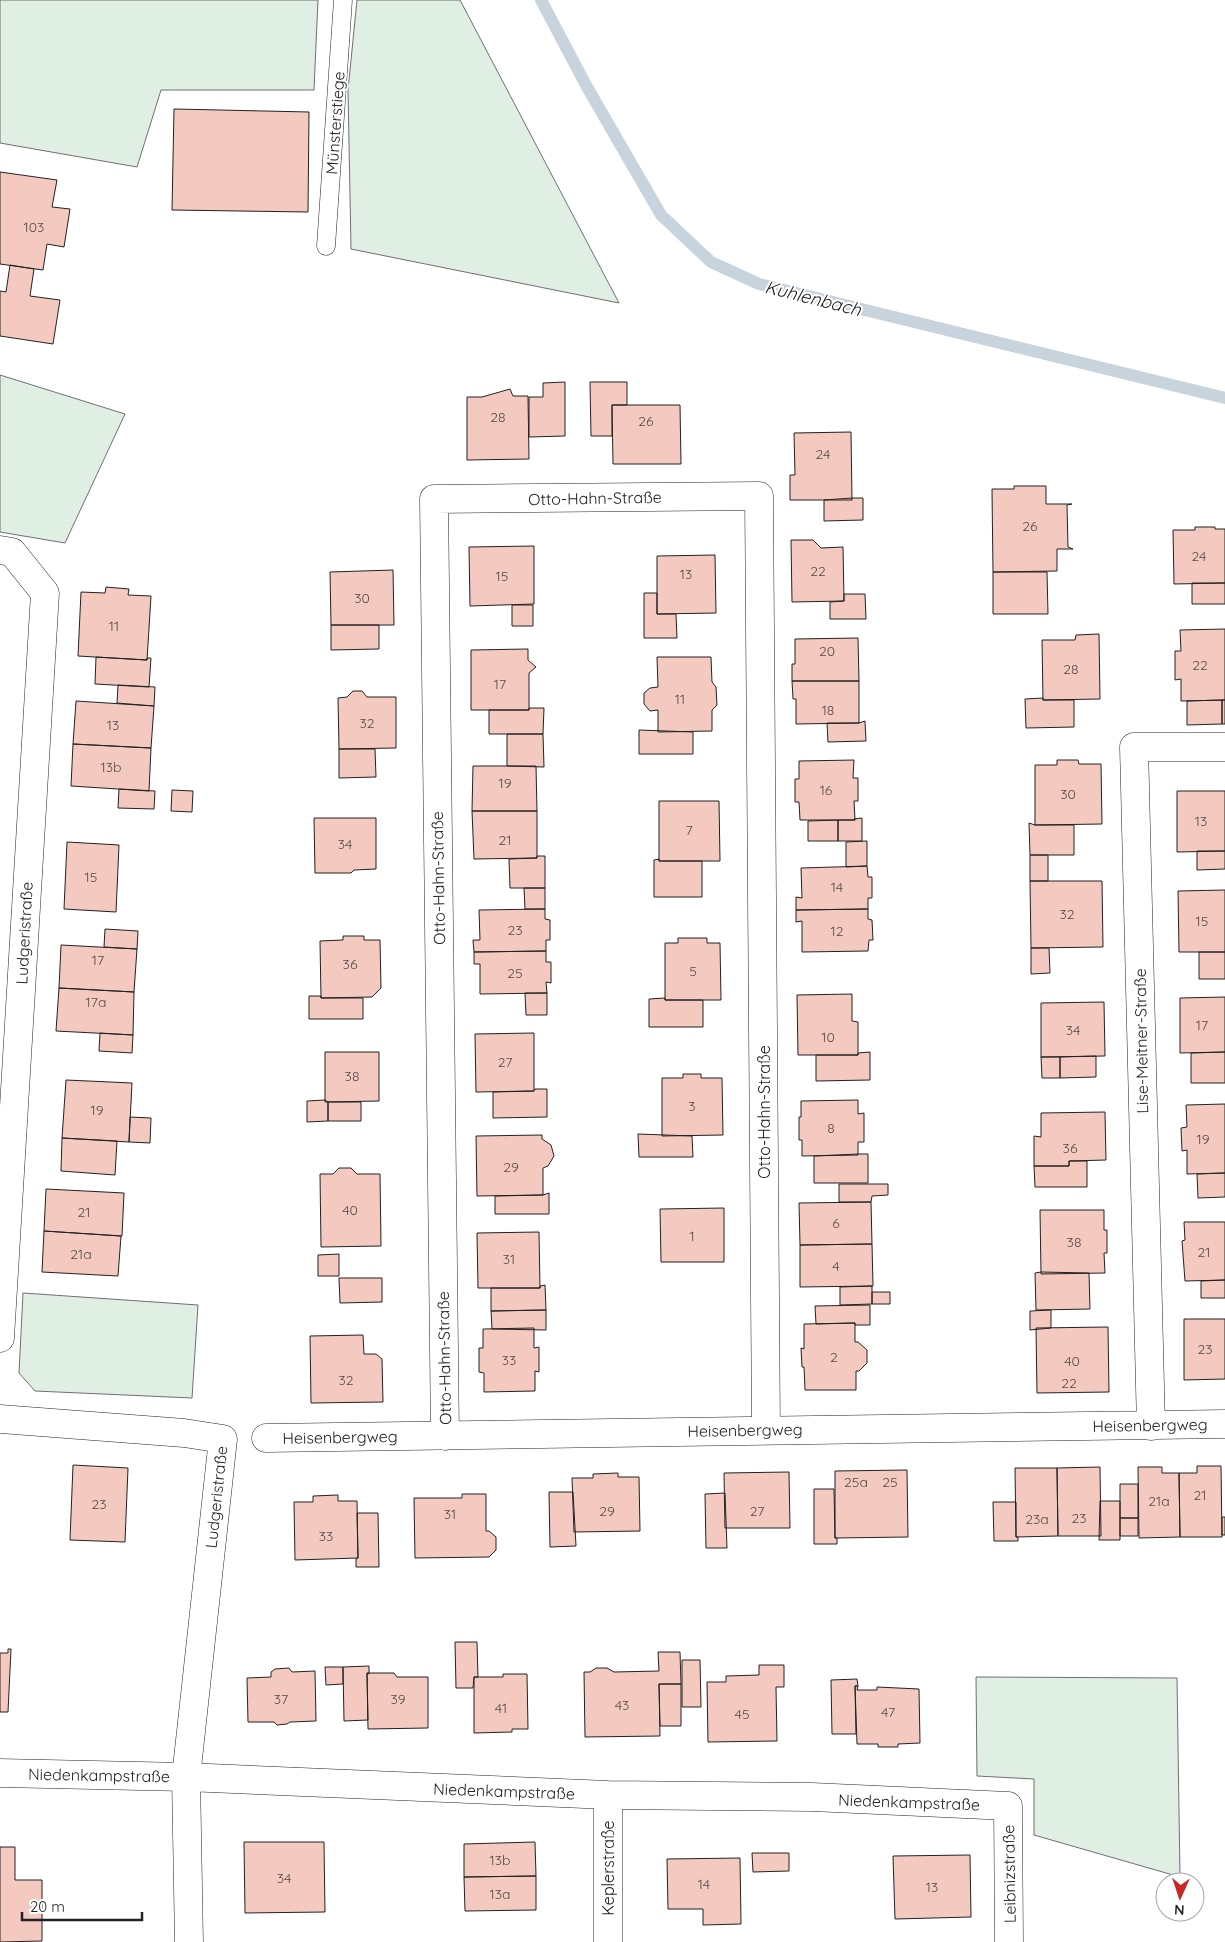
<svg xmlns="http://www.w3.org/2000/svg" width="1225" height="1942" font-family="Quicksand,sans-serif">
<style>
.green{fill:#e0efe3;stroke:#6f6f6f}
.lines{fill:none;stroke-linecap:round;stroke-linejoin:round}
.stream{stroke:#c7d3dd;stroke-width:12}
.building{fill:#f3c9c0;stroke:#222}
.service-casing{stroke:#222;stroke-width:19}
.minor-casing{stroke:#222;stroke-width:29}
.service{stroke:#fff;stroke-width:18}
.minor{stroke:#fff;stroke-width:28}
.labels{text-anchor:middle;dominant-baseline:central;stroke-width:4;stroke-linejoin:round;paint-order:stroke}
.number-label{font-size:14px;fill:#564c4a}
.street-label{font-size:16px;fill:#222;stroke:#fff}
.water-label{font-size:18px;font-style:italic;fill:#222;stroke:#fff}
</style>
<rect width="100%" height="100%" fill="#fff"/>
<path class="green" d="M 0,0 L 318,0 L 314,90 L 161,90 L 137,167 L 0,143 Z
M 357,0 L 460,0 L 619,303 L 351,249 L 348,90 Z
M 0,375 L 125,414 L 65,543 L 0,532 Z
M 23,1293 L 198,1305 L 192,1398 L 35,1391 L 19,1373 Z
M 976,1677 L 1177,1678 L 1180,1877 L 1034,1835 L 1034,1779 L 977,1776 Z"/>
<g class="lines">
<path class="stream" d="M 541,0 L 587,87 L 661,215 L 711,262 L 759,284 L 1225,398"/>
</g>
<path class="building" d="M 174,109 L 309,112 L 308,212 L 172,210 Z
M 0,172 L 57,180 L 52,207 L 70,209 L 64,247 L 47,244 L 43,270 L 0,264 Z
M 10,265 L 34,269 L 30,296 L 60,300 L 53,344 L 0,336 L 0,291 L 6,292 Z
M 565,382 L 565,436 L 529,437 L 529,397 L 543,397 L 543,383 Z
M 590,382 L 627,382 L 627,405 L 612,405 L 612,436 L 591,436 Z
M 510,389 L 513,396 L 528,396 L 529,459 L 467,460 L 467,397 L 482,397 Z
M 612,405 L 680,405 L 681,464 L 613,464 Z
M 851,432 L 852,500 L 790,500 L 790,475 L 795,475 L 794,433 Z
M 1014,486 L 1046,486 L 1046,504 L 1072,504 L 1067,505 L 1068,547 L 1073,549 L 1057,549 L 1057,571 L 993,572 L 992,489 L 1014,489 Z
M 852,498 L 863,498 L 863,520 L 824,521 L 824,500 Z
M 1195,527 L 1215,527 L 1215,529 L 1225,529 L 1225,583 L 1174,584 L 1173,530 L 1195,530 Z
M 791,540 L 813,540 L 821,548 L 843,547 L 844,601 L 792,602 Z
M 534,546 L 534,604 L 470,606 L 469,547 Z
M 715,555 L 716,613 L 657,614 L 657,556 Z
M 393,570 L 394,625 L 331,625 L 330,572 Z
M 993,572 L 1047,572 L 1048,614 L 993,614 Z
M 1192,583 L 1225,583 L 1225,604 L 1192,604 Z
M 106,587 L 129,589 L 128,595 L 151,596 L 147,660 L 78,656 L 81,592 L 105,593 Z
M 644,593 L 657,593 L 657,614 L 676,614 L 677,638 L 644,638 Z
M 844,594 L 865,594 L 866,619 L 830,619 L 830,602 L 844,601 Z
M 512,605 L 533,605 L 533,626 L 512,626 Z
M 331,625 L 379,625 L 379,649 L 331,650 Z
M 1225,629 L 1225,700 L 1181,701 L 1181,679 L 1175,680 L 1175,651 L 1181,651 L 1180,630 Z
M 1099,634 L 1100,699 L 1043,700 L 1042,640 L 1075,640 L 1076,635 Z
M 858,638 L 859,681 L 792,681 L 792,664 L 795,664 L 795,639 Z
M 528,649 L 528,660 L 536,667 L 529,673 L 529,710 L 471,710 L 471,650 Z
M 96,657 L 147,660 L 147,658 L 151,658 L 149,687 L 95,684 Z
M 657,657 L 711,657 L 712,682 L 716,687 L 717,705 L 712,710 L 712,731 L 658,732 L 658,710 L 650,711 L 644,704 L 644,693 L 650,688 L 658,687 Z
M 792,681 L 859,681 L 859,723 L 796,724 L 796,699 L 793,699 Z
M 118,685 L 155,687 L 154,706 L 117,703 Z
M 353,691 L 362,691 L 367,697 L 396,697 L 396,748 L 339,749 L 338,698 L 347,697 Z
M 1043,698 L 1043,700 L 1074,700 L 1074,727 L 1026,728 L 1025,699 Z
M 1222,700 L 1222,724 L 1187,725 L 1187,701 Z
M 1222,700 L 1225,700 L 1225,724 L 1222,724 Z
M 76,701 L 154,706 L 151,748 L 73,744 Z
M 529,708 L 544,708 L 543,734 L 489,734 L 489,710 L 529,710 Z
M 865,721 L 866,741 L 828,742 L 827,723 L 859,723 Z
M 639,730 L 693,732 L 693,754 L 639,754 Z
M 507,734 L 543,734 L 544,767 L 507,766 Z
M 73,744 L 151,748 L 149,791 L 71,786 Z
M 339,749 L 375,749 L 376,777 L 339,778 Z
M 854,760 L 853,778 L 858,778 L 858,801 L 854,801 L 855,820 L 800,820 L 799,802 L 795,802 L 795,779 L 799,779 L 799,761 Z
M 1057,760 L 1078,760 L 1079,764 L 1101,764 L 1102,824 L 1035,825 L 1035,765 L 1057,765 Z
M 473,766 L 536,766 L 537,811 L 472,811 Z
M 119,789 L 155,791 L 154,809 L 118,808 Z
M 172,790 L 193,791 L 192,812 L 171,811 Z
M 1177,791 L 1225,791 L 1225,851 L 1177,852 Z
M 659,801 L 719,801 L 720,861 L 659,861 Z
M 472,811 L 537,811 L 537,858 L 474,859 Z
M 314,818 L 376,818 L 376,869 L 354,870 L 351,873 L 315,873 Z
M 862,818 L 862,841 L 838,841 L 838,820 L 855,820 L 854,819 Z
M 838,820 L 838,841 L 808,841 L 808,821 Z
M 1029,823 L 1035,825 L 1074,825 L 1074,855 L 1030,855 Z
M 867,841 L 867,866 L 846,867 L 846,842 Z
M 67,842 L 119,845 L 116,912 L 64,909 Z
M 1197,851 L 1225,851 L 1225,869 L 1197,870 Z
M 1030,855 L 1048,855 L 1048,881 L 1030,881 Z
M 537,856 L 545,856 L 545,888 L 510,888 L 509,859 L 537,858 Z
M 659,859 L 659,861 L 702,861 L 702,897 L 654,897 L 654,860 Z
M 867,866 L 868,877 L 872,877 L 872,898 L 868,898 L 868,909 L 796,910 L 796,897 L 802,898 L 801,868 Z
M 1030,881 L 1102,881 L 1103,947 L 1031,948 Z
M 524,888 L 545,888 L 545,909 L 525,909 Z
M 1225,890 L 1225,952 L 1179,952 L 1178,891 Z
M 545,909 L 545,919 L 550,920 L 550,940 L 546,940 L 546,951 L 474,952 L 473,940 L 480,940 L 479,910 Z
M 868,909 L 868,919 L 872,920 L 873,940 L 869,940 L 868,951 L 802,952 L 802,921 L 796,922 L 796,910 Z
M 105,929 L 138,931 L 137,949 L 104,947 Z
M 343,936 L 364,936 L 364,940 L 380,940 L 381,988 L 372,997 L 321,998 L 320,941 L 343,940 Z
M 678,938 L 707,938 L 707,943 L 720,943 L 721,1000 L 665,1000 L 665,943 L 678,943 Z
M 61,945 L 137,949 L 134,992 L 59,988 Z
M 1031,948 L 1049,948 L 1050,973 L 1031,974 Z
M 546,951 L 546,962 L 551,962 L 551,983 L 546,982 L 547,993 L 480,994 L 480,964 L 474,964 L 474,952 Z
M 1199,952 L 1225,952 L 1225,979 L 1199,979 Z
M 59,988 L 134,992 L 133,1035 L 56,1031 Z
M 525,993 L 547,993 L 547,1015 L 526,1015 Z
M 852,994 L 852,1021 L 858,1022 L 858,1055 L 798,1055 L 797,995 Z
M 309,996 L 321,996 L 321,998 L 363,998 L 363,1019 L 309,1019 Z
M 1225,997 L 1225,1052 L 1180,1053 L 1180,998 Z
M 665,998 L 665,1000 L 703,1000 L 703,1027 L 649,1027 L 649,999 Z
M 1104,1002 L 1105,1056 L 1041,1057 L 1041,1003 Z
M 100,1033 L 133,1035 L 132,1053 L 99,1051 Z
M 534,1033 L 534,1091 L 476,1092 L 475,1034 Z
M 325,1052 L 379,1052 L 379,1101 L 325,1102 Z
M 870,1052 L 870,1080 L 816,1081 L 816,1055 L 858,1055 L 858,1053 Z
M 1225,1052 L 1225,1083 L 1191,1083 L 1191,1053 Z
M 1096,1056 L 1096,1077 L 1060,1078 L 1060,1057 Z
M 1041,1057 L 1060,1057 L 1060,1078 L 1042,1078 Z
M 683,1074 L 701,1074 L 701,1078 L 722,1078 L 723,1135 L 662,1136 L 662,1078 L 683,1078 Z
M 66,1080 L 132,1083 L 129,1142 L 62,1138 Z
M 535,1089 L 547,1089 L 547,1117 L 493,1118 L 493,1092 L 534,1091 Z
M 325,1100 L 328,1102 L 328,1121 L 307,1122 L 307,1101 Z
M 858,1100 L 858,1114 L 864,1113 L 864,1142 L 858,1142 L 858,1155 L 802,1156 L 802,1140 L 799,1140 L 799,1117 L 801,1117 L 801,1101 Z
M 328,1102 L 361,1102 L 361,1121 L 328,1121 Z
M 1225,1104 L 1225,1173 L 1187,1174 L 1187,1150 L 1182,1151 L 1181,1128 L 1187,1127 L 1186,1105 Z
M 1105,1112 L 1106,1160 L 1069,1161 L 1069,1166 L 1034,1166 L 1034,1136 L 1041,1137 L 1041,1113 Z
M 130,1117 L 151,1118 L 150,1143 L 129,1142 Z
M 638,1134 L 692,1136 L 693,1157 L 639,1157 Z
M 542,1135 L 542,1139 L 551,1145 L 554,1156 L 548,1166 L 543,1168 L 543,1195 L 477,1196 L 476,1136 Z
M 62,1138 L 117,1141 L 115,1175 L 61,1171 Z
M 859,1154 L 868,1154 L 868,1183 L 814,1183 L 814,1156 Z
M 1069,1161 L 1087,1161 L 1087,1187 L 1035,1187 L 1034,1166 L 1069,1166 Z
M 339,1168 L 351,1168 L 357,1174 L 380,1174 L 381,1246 L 321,1247 L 320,1174 L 333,1174 Z
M 1225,1173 L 1225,1197 L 1198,1198 L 1197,1174 Z
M 839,1184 L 888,1184 L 888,1195 L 872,1196 L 871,1202 L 839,1202 Z
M 46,1189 L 124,1193 L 122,1236 L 44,1231 Z
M 549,1193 L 549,1214 L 495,1214 L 495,1196 L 543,1195 Z
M 871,1202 L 872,1244 L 800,1245 L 799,1203 Z
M 724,1208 L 724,1262 L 661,1262 L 660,1209 Z
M 1040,1210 L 1104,1210 L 1104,1230 L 1107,1230 L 1107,1253 L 1104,1253 L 1105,1273 L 1041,1274 Z
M 1184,1222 L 1225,1222 L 1225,1280 L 1185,1281 L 1182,1241 L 1185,1240 Z
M 44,1231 L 121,1236 L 118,1276 L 42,1272 Z
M 539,1232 L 540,1288 L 478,1288 L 477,1233 Z
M 872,1244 L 873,1286 L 800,1287 L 800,1245 Z
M 339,1254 L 339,1276 L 318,1276 L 318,1255 Z
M 1041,1272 L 1089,1273 L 1090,1309 L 1036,1310 L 1035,1273 Z
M 339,1278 L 382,1278 L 382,1302 L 340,1303 Z
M 1225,1280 L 1225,1298 L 1201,1298 L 1201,1281 Z
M 545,1285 L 546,1310 L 491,1311 L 491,1288 L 540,1288 L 540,1286 Z
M 872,1286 L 872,1304 L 840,1305 L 840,1287 Z
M 872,1292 L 890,1292 L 890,1304 L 872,1304 Z
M 870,1305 L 870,1325 L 855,1325 L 855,1323 L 816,1324 L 815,1306 Z
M 546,1310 L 546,1330 L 492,1329 L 491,1311 Z
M 1051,1310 L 1051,1328 L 1030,1330 L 1030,1311 Z
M 1184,1319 L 1225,1319 L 1225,1379 L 1184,1380 Z
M 855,1323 L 855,1342 L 858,1342 L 867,1350 L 867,1363 L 859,1371 L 856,1371 L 856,1390 L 805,1390 L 804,1367 L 802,1367 L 801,1348 L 804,1349 L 804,1324 Z
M 1108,1327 L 1109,1392 L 1037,1393 L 1036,1328 Z
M 534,1328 L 534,1348 L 539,1347 L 539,1372 L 535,1371 L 535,1391 L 484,1392 L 484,1373 L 479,1372 L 479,1348 L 483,1348 L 483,1329 Z
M 363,1335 L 364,1354 L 376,1354 L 382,1359 L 383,1402 L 311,1403 L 310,1336 Z
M 73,1465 L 128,1468 L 125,1542 L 70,1540 Z
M 1197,1466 L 1221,1466 L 1222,1537 L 1180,1537 L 1179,1473 L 1197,1473 Z
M 1100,1467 L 1101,1536 L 1058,1536 L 1057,1468 Z
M 1138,1467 L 1162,1467 L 1162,1473 L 1179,1473 L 1180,1537 L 1139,1538 Z
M 1015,1468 L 1057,1468 L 1058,1536 L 1016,1537 Z
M 907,1470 L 908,1537 L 835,1538 L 835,1471 Z
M 789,1472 L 790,1528 L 725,1528 L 724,1473 Z
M 618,1473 L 618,1477 L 639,1477 L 640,1531 L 574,1532 L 572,1478 L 593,1478 L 593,1474 Z
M 1120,1484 L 1138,1484 L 1138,1518 L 1120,1518 Z
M 814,1489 L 834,1489 L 835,1538 L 837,1538 L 837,1544 L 814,1544 Z
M 549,1492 L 573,1492 L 576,1546 L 550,1547 Z
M 725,1493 L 727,1548 L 706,1548 L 705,1494 Z
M 462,1494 L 486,1494 L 486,1531 L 489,1531 L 496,1537 L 496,1550 L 489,1557 L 415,1558 L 414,1498 L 462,1498 Z
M 338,1495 L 338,1501 L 357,1501 L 358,1558 L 295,1560 L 294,1502 L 313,1502 L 313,1496 Z
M 1100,1501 L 1120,1501 L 1120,1540 L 1099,1540 Z
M 993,1502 L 1016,1502 L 1016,1537 L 1018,1537 L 1018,1541 L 994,1541 Z
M 357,1513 L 378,1513 L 379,1567 L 356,1567 L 356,1559 L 358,1558 Z
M 1222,1517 L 1225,1517 L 1225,1535 L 1222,1535 Z
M 1120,1518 L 1138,1518 L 1138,1536 L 1120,1536 Z
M 455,1642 L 477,1642 L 478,1677 L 474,1677 L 473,1688 L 456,1688 Z
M 8,1649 L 11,1649 L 8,1712 L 0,1712 L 0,1653 L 8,1653 Z
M 658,1652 L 680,1652 L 681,1684 L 659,1684 L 660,1736 L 585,1737 L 584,1672 L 590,1672 L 596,1668 L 607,1668 L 614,1672 L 659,1671 Z
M 682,1660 L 700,1660 L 701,1707 L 682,1707 Z
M 759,1665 L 784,1665 L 784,1687 L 776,1687 L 777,1741 L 708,1742 L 707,1682 L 726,1682 L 726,1676 L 759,1675 Z
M 369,1666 L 369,1674 L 367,1673 L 368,1720 L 344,1721 L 343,1667 Z
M 325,1667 L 343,1667 L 343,1684 L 326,1685 Z
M 289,1668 L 292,1672 L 315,1671 L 316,1721 L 290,1722 L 287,1724 L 277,1725 L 274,1722 L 248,1722 L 247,1678 L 271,1677 L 271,1672 L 275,1669 Z
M 367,1673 L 394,1673 L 397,1677 L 428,1677 L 428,1728 L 368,1729 Z
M 503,1674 L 527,1674 L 528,1729 L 512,1729 L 512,1732 L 474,1733 L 474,1677 L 503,1677 Z
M 857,1679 L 858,1686 L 855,1686 L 856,1734 L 832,1734 L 831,1680 Z
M 659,1684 L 681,1684 L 681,1726 L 660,1726 Z
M 855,1686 L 858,1686 L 857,1690 L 877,1690 L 877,1687 L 919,1689 L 920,1743 L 898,1744 L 898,1747 L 878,1747 L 878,1744 L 857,1744 Z
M 244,1842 L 324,1842 L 325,1912 L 245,1913 Z
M 535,1842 L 536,1876 L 464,1877 L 464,1844 Z
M 0,1847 L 15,1847 L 15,1880 L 42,1880 L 42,1941 L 0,1942 Z
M 752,1853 L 789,1853 L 789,1871 L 753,1872 Z
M 970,1855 L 971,1917 L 895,1919 L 893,1856 Z
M 740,1858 L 741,1924 L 703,1925 L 703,1909 L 668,1909 L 667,1859 Z
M 536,1876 L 536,1910 L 465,1911 L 464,1877 Z"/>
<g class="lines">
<defs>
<path id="service" d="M 326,246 L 343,0"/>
<path id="minor" d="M 0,550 L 12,552 L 45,593 L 0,1338
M 0,1419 L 184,1433 L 223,1439 L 186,1777 L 189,1942
M 1151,1426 L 1134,747 L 1225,747
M 445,1436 L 434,499 L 759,496 L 766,1430
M 266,1438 L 1225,1424
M 0,1773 L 186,1777 L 608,1795 L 812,1797 L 1008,1806 L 1009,1942
M 608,1795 L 608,1942"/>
</defs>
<use href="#service" class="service-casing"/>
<use href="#minor" class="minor-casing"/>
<use href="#service" class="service"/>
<use href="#minor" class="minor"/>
</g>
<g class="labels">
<g class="number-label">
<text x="34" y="227">103</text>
<text x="498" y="417">28</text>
<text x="646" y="421">26</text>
<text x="823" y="454">24</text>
<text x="1030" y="526">26</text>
<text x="1199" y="556">24</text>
<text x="818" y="571">22</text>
<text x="686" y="574">13</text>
<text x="502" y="576">15</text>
<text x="362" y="598">30</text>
<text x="114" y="626">11</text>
<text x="827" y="651">20</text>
<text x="1200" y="665">22</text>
<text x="1071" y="669">28</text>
<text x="500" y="684">17</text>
<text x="680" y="699">11</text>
<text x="828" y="710">18</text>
<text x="367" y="723">32</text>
<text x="113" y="725">13</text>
<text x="111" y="767">13b</text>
<text x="505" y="783">19</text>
<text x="826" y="790">16</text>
<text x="1068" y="794">30</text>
<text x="1201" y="821">13</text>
<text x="689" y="830">7</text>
<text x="505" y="840">21</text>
<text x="345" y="844">34</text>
<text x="91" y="877">15</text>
<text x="837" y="887">14</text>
<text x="1067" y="914">32</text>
<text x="1202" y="921">15</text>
<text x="515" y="930">23</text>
<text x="837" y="931">12</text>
<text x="98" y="960">17</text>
<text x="350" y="964">36</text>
<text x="693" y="971">5</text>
<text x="515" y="973">25</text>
<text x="96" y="1002">17a</text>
<text x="1202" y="1025">17</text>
<text x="1073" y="1030">34</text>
<text x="828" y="1037">10</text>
<text x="505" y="1062">27</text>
<text x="352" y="1076">38</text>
<text x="692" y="1106">3</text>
<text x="97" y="1110">19</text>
<text x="831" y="1128">8</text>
<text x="1203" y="1139">19</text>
<text x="1070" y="1148">36</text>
<text x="511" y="1167">29</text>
<text x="350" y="1210">40</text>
<text x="84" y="1212">21</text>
<text x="836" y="1223">6</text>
<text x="692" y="1236">1</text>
<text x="1074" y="1242">38</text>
<text x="1204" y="1252">21</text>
<text x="81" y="1254">21a</text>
<text x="509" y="1259">31</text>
<text x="836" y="1266">4</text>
<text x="1205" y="1349">23</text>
<text x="834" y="1357">2</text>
<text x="509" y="1360">33</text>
<text x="1072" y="1361">40</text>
<text x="346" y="1380">32</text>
<text x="1069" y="1383">22</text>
<text x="856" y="1482">25a</text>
<text x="890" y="1482">25</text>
<text x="1200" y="1495">21</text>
<text x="1159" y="1501">21a</text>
<text x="99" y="1504">23</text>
<text x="607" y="1511">29</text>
<text x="757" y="1511">27</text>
<text x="450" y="1514">31</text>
<text x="1079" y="1518">23</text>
<text x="1037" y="1519">23a</text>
<text x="326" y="1536">33</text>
<text x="281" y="1699">37</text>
<text x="398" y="1699">39</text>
<text x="622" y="1705">43</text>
<text x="501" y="1708">41</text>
<text x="888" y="1712">47</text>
<text x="742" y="1714">45</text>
<text x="500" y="1860">13b</text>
<text x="284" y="1878">34</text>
<text x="704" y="1884">14</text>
<text x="932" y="1887">13</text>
<text x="500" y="1894">13a</text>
</g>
<g class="street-label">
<text transform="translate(335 123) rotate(-86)">Münsterstiege</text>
<text transform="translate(595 498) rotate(-1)">Otto-Hahn-Straße</text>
<text transform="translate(438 878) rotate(-91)">Otto-Hahn-Straße</text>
<text transform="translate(24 933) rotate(-87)">Ludgeristraße</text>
<text transform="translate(1141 1041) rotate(-91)">Lise-Meitner-Straße</text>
<text transform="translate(764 1112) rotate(-90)">Otto-Hahn-Straße</text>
<text transform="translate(444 1358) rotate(-91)">Otto-Hahn-Straße</text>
<text transform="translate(1150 1425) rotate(-1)">Heisenbergweg</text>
<text transform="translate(745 1430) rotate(-1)">Heisenbergweg</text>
<text transform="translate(340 1437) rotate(-1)">Heisenbergweg</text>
<text transform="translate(216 1497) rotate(-84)">Ludgeristraße</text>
<text transform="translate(99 1775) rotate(1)">Niedenkampstraße</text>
<text transform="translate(504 1791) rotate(2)">Niedenkampstraße</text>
<text transform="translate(909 1802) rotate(2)">Niedenkampstraße</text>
<text transform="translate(608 1868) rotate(-90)">Keplerstraße</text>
<text transform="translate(1009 1874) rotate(-91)">Leibnizstraße</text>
</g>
<g class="water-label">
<text transform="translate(813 298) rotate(14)">Kuhlenbach</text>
</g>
</g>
<g transform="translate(1180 1897) rotate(183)"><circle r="24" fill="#ffffff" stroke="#a7a7a7"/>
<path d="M0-4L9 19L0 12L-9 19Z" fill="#c62828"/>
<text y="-8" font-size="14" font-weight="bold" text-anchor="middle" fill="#222222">N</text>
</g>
<path d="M22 1912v8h120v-8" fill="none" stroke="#222222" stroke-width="2.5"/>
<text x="30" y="1912" font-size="15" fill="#222222" stroke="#ffffff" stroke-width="4" paint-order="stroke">20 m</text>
</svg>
